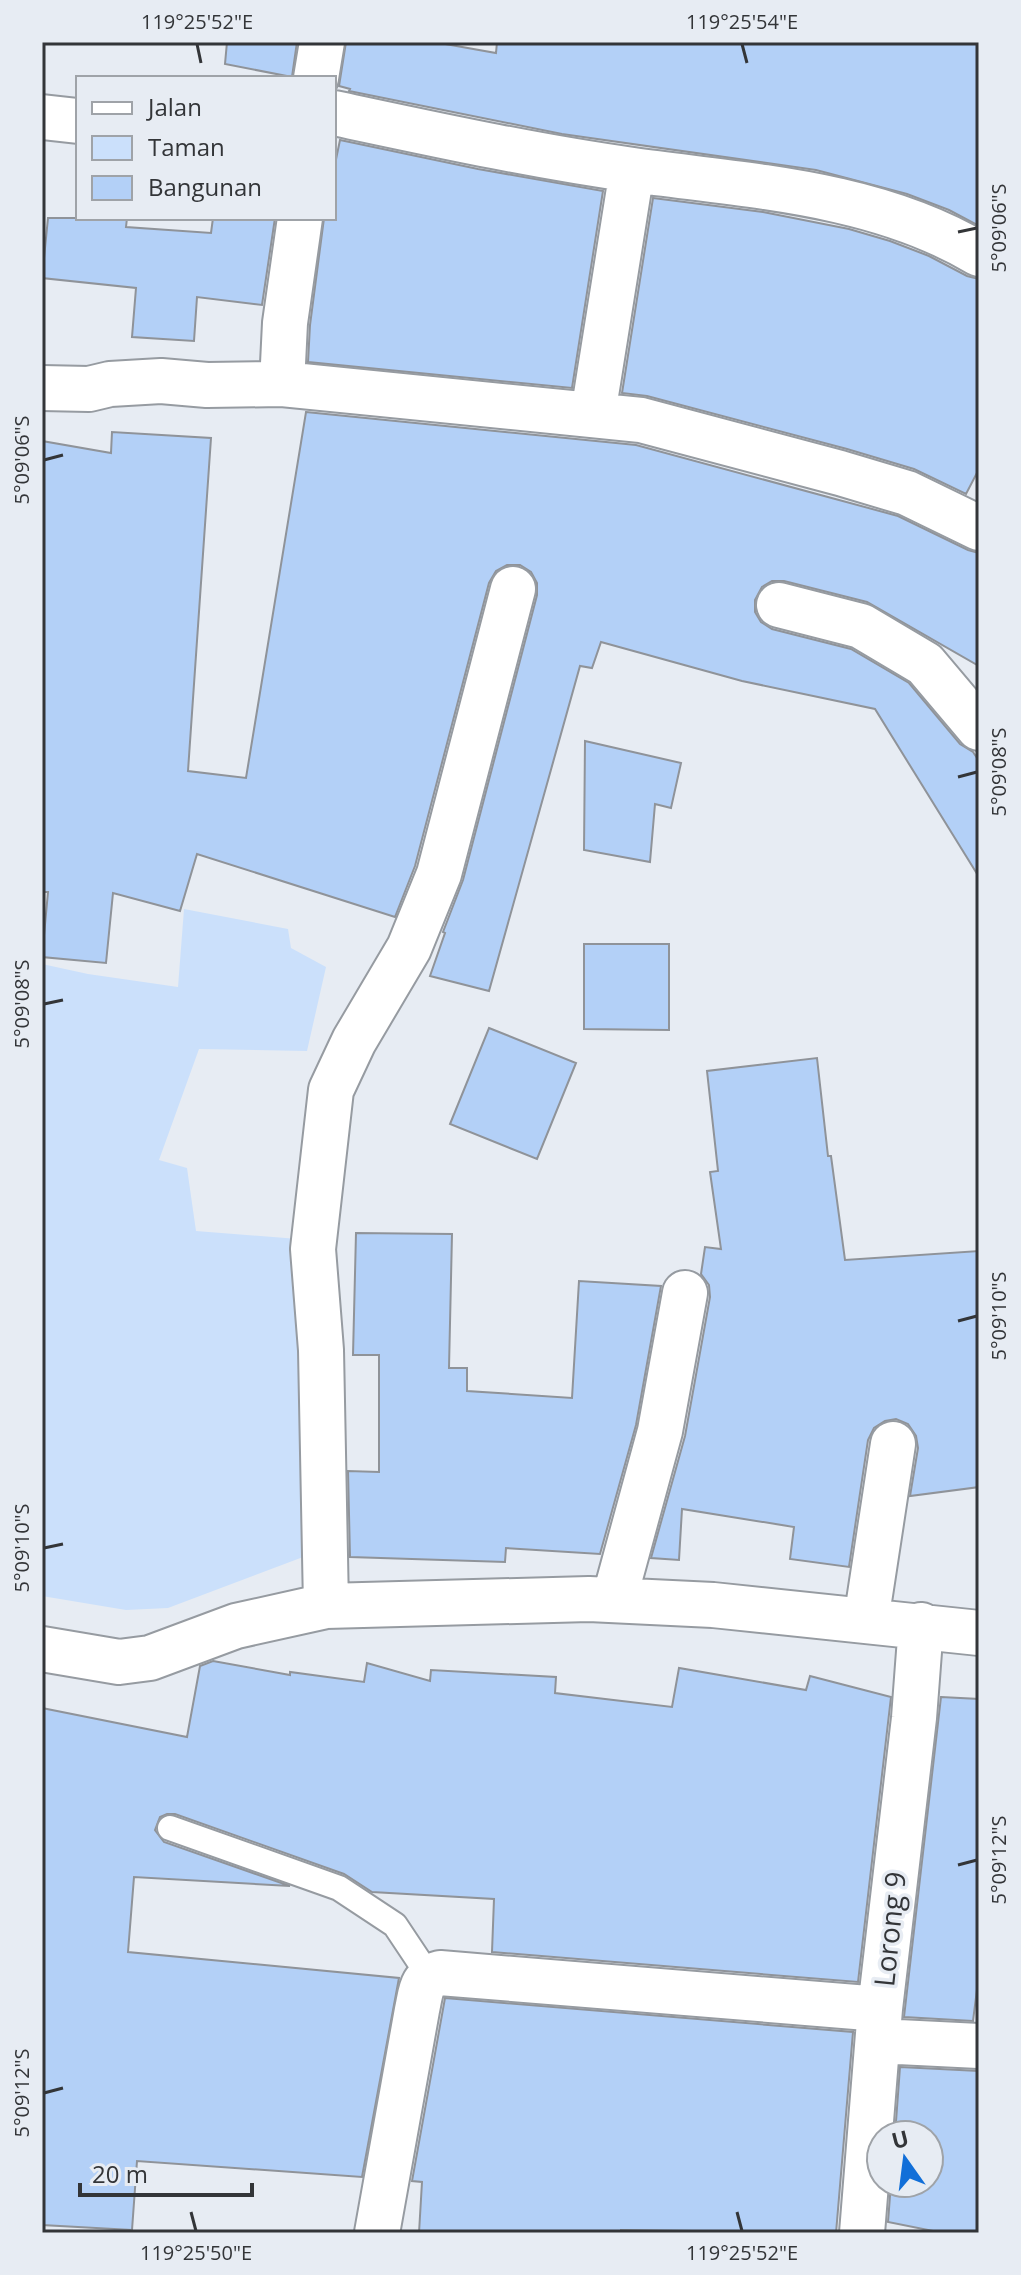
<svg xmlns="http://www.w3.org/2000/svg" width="1021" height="2275" font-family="'Open Sans',sans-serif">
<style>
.green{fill:#cbe0fb}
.building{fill:#b3d0f7;stroke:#8f9399;stroke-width:2}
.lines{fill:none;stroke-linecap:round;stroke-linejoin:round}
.lane-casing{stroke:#969ba1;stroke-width:28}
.street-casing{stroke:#969ba1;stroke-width:48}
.lane{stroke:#fff;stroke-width:24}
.street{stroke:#fff;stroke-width:44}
.ticks{fill:none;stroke:#333538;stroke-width:3}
.labels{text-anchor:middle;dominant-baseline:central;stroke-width:7;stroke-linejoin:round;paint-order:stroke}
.street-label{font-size:28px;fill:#333538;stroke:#e7ecf3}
.neatline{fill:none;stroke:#333538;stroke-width:3}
.ticks-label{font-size:20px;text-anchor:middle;fill:#333538}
</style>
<rect width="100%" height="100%" fill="#e7ecf3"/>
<path class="green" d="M 184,909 L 288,929 L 291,948 L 326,967 L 307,1051 L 199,1049 L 159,1160 L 187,1168 L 196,1231 L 311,1240 L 319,1551 L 168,1608 L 126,1610 L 42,1596 L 42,964 L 88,974 L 178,987 Z"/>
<path class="building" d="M 227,42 L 297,42 L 292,77 L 225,64 Z
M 346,42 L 434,42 L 496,53 L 497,42 L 979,42 L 979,226 L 949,210 L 907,194 L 816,170 L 562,134 L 349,91 L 350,89 L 339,86 Z
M 340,140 L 478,169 L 603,191 L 572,388 L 308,362 L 310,325 L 324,218 L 334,218 L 334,169 Z
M 653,198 L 763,212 L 849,229 L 890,241 L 929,256 L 967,276 L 979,279 L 979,469 L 966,494 L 914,469 L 847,449 L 647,396 L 622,393 Z
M 48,218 L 127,218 L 126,227 L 211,233 L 213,218 L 275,218 L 262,305 L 197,297 L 194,341 L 132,337 L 136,288 L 42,278 Z
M 306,412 L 636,445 L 898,516 L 968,550 L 979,553 L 979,666 L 867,602 L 784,581 L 772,581 L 762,587 L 755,600 L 755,612 L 761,622 L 772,629 L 851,649 L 909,683 L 960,744 L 973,752 L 979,761 L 979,877 L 875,709 L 742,681 L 601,642 L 592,668 L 580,666 L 489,991 L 430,976 L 445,933 L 443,932 L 463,880 L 537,595 L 537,583 L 531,572 L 520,565 L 507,565 L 496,571 L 489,583 L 415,866 L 395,917 L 197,854 L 180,911 L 113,893 L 106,963 L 42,957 L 48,892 L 42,892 L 42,441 L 111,453 L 112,432 L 211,438 L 188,771 L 246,778 Z
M 585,741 L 681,763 L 671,808 L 655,804 L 650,862 L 584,850 Z
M 584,944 L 669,944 L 669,1030 L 584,1029 Z
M 489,1028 L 576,1063 L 537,1159 L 450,1124 Z
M 817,1058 L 828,1156 L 831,1156 L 845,1260 L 979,1251 L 979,1487 L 910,1496 L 918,1448 L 916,1436 L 908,1424 L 896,1419 L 885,1421 L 874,1428 L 868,1440 L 849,1567 L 790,1559 L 794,1527 L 682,1509 L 679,1560 L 651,1558 L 685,1436 L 710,1297 L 709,1285 L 701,1274 L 705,1247 L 721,1249 L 710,1172 L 718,1171 L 707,1071 Z
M 356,1233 L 452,1234 L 449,1368 L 467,1368 L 467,1391 L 572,1398 L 579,1281 L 661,1286 L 636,1425 L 600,1554 L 506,1548 L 505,1562 L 350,1557 L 348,1471 L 379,1472 L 379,1355 L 353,1355 Z
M 213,1661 L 290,1675 L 290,1672 L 364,1682 L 367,1663 L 430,1681 L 431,1670 L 556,1677 L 555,1693 L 672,1707 L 679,1668 L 806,1690 L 810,1676 L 891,1697 L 858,1982 L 492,1952 L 494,1899 L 372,1892 L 344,1874 L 175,1814 L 167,1814 L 160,1817 L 155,1830 L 164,1842 L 290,1886 L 134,1877 L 128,1952 L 399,1978 L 362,2177 L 137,2161 L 132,2230 L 42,2225 L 42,1708 L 187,1737 L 200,1666 Z
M 941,1697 L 979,1699 L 979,1974 L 973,2021 L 904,2017 Z
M 445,1998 L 853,2032 L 836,2233 L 621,2230 L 621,2233 L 419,2233 L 422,2182 L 412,2181 Z
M 900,2067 L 979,2071 L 979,2233 L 943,2233 L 888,2222 L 891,2183 L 929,2183 L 929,2135 L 895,2135 Z"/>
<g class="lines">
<defs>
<path id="lane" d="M 170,1828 L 339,1888 L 395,1925 L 429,1976"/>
<path id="street" d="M 316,78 L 322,42
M 334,113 C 433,134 533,156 633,170 C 749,186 876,192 979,254
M 42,117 L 78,121
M 282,384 L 285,323 L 300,218
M 42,388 L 89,389 L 110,384 L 161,381 L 207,385 L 282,384 L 641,420 L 840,473 L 907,493 L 979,528
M 593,414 L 632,170
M 779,605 L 861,626 L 925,664 L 979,728
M 614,1600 L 660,1431 L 685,1293
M 326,1606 L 321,1350 L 313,1249 L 331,1090 L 354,1041 L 409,948 L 439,874 L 513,589
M 866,1621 L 893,1444
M 42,1649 L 119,1662 L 150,1658 L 236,1626 L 326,1606 L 589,1599 L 713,1605 L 979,1633
M 878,2041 L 979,2046
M 377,2233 L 417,2010 C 421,1992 420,1978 440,1973 L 880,2009
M 862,2233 L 880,2009 L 914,1718 L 921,1625"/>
</defs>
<use href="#lane" class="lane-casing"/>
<use href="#street" class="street-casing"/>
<use href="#lane" class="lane"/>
<use href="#street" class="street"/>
</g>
<path class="ticks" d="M 197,44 L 201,63M 742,44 L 747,63M 958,232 L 977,228M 44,460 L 63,455M 958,777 L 977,772M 44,1004 L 63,1000M 958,1321 L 977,1316M 44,1548 L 63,1544M 958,1865 L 977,1860M 44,2093 L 63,2088M 191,2212 L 196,2231M 737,2212 L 742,2231"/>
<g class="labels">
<g class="street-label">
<text transform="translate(889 1929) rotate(-84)">Lorong 9</text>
</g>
</g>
<rect width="1021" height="2275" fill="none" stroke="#e7ecf3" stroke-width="88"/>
<rect x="76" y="76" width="260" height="144" fill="#e7ecf3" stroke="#9fa3a8" stroke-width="2"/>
<rect x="92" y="102" width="40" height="12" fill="#ffffff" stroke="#9fa3a8" stroke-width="2"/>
<text x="148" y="116" font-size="24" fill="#333538">Jalan</text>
<rect x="92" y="136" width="40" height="24" fill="#cbe0fb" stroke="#9fa3a8" stroke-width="2"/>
<text x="148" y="156" font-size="24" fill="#333538">Taman</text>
<rect x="92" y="176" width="40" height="24" fill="#b3d0f7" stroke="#9fa3a8" stroke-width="2"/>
<text x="148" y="196" font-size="24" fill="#333538">Bangunan</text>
<g transform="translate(905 2159) rotate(346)"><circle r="38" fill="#e7ecf3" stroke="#9fa3a8" stroke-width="2"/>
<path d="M0-6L14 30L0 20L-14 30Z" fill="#126fd8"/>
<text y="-12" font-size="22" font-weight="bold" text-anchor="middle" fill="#333538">U</text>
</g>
<path d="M80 2183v12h172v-12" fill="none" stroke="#333538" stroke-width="4"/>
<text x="92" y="2183" font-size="24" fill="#333538" stroke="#e7ecf3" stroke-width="6" paint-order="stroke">20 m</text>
<rect x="44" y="44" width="933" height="2187" class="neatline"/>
<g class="ticks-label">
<text x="197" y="29">119°25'52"E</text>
<text x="742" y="29">119°25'54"E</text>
<text transform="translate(999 228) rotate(-90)" y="7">5°09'06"S</text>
<text transform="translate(22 460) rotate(-90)" y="7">5°09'06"S</text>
<text transform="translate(999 772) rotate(-90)" y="7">5°09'08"S</text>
<text transform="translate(22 1004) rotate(-90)" y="7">5°09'08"S</text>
<text transform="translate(999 1316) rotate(-90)" y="7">5°09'10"S</text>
<text transform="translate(22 1548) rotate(-90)" y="7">5°09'10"S</text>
<text transform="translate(999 1860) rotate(-90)" y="7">5°09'12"S</text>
<text transform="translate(22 2093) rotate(-90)" y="7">5°09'12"S</text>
<text x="196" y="2260">119°25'50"E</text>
<text x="742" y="2260">119°25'52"E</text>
</g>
</svg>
